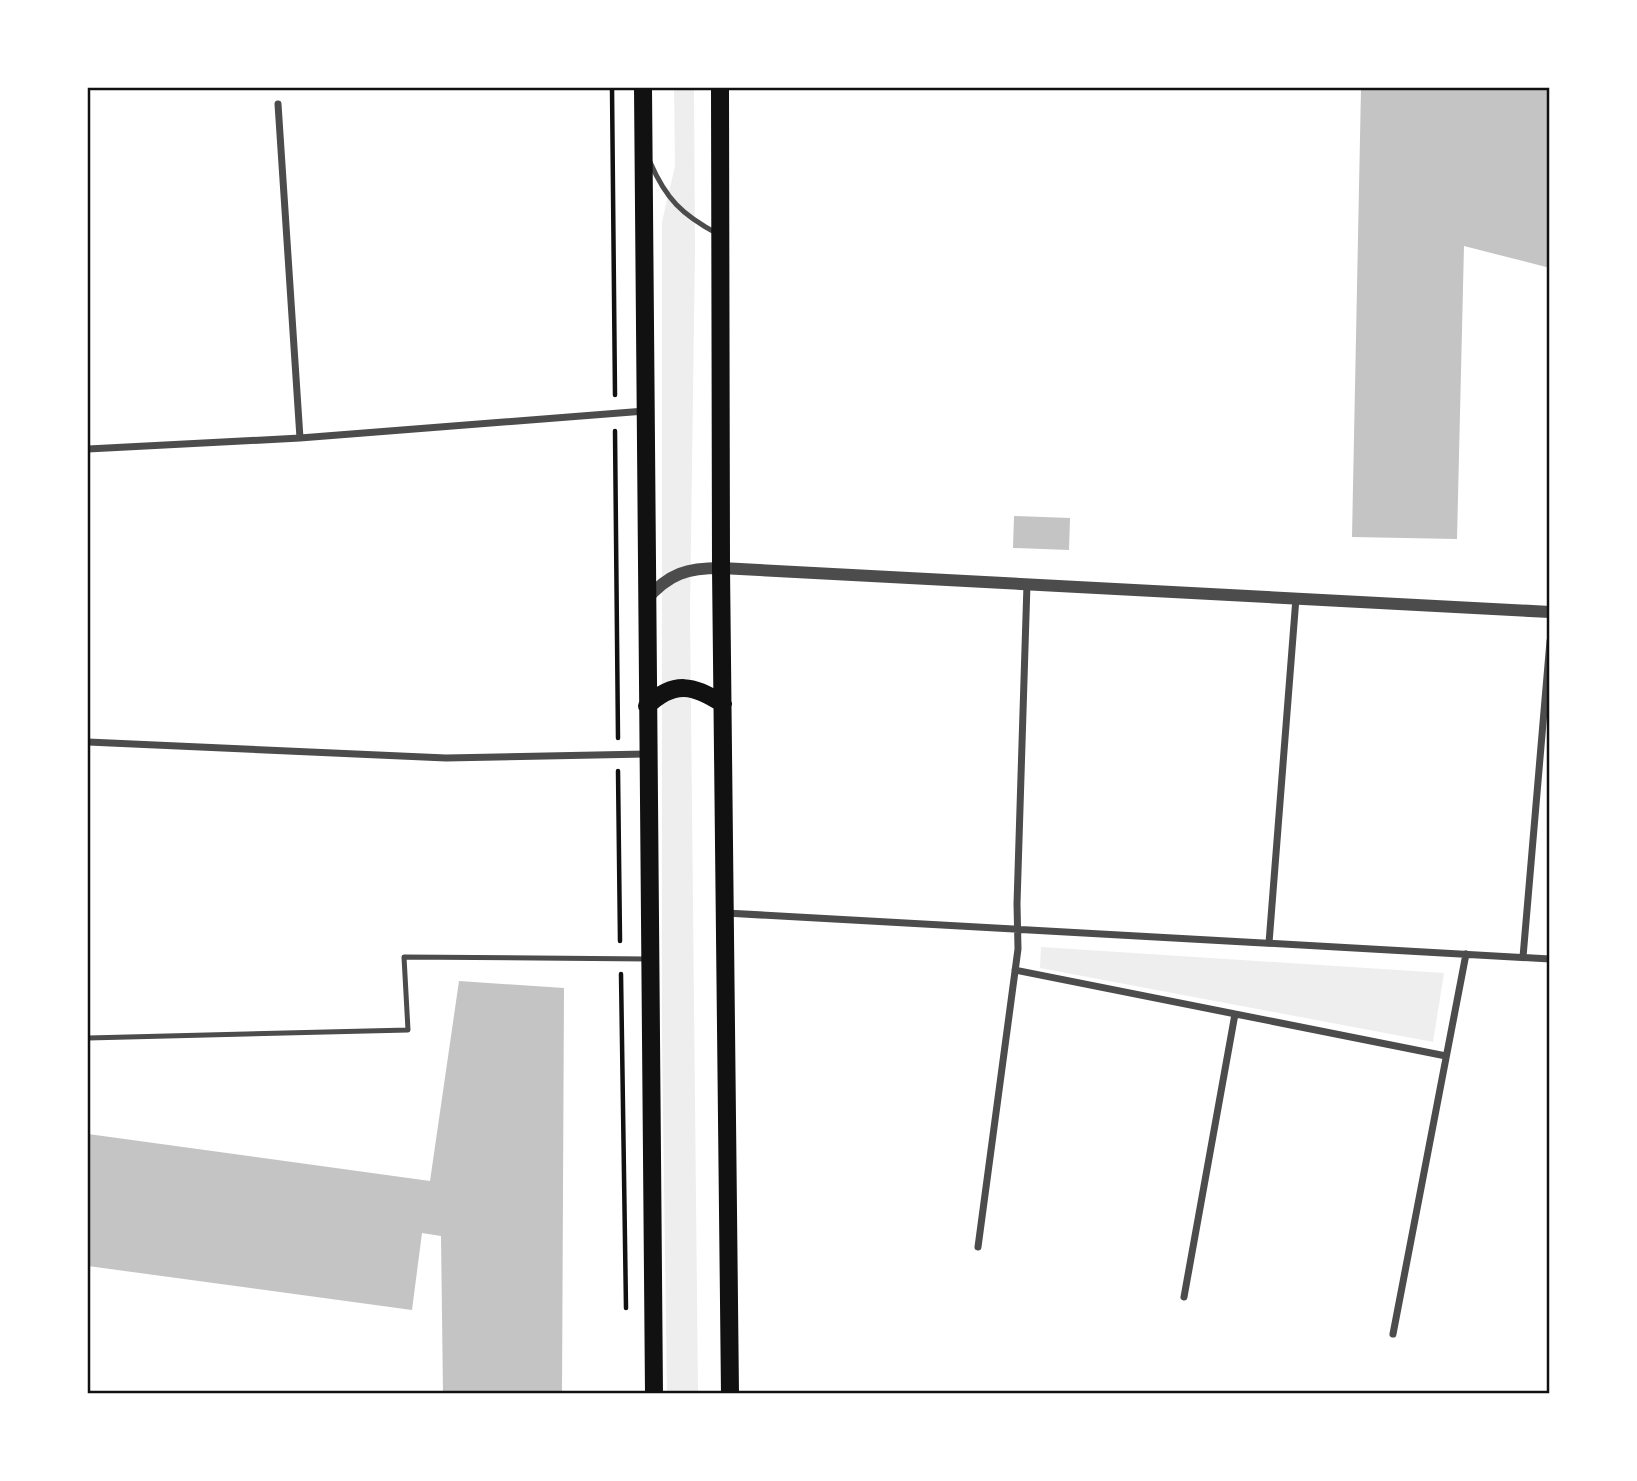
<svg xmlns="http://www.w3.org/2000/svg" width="1637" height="1481" font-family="'Fira Sans Condensed',sans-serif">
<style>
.green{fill:#eee}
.building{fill:#c4c4c4}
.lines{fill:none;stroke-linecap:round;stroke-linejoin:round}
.path{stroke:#111;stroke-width:4.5}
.service{stroke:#4c4c4c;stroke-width:5}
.minor{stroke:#4c4c4c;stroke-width:7}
.tertiary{stroke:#4c4c4c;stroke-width:12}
.primary{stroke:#111;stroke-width:18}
.neatline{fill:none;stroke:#111;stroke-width:2.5}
</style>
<rect width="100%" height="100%" fill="#fff"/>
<path class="green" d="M 674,88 L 694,88 L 695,250 L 690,612 L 698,1394 L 667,1393 L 662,1039 L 662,222 L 675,166 Z
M 1041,947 L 1444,973 L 1433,1042 L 1040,968 Z"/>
<path class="building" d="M 1361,88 L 1550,88 L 1550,268 L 1464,246 L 1457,539 L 1352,537 Z
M 1014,516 L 1070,518 L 1069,550 L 1013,548 Z
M 459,981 L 564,988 L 562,1394 L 443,1394 L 441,1236 L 422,1233 L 412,1310 L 88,1266 L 88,1134 L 430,1181 Z"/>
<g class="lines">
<path class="path" d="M 612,88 L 615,395
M 615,431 L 618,738
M 618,771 L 620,941
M 621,974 L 626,1308"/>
<path class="service" d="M 650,162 C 666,199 682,215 718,234
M 88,1038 L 408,1030 L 404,957 L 648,959"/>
<path class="minor" d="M 278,104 L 300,438
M 88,449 L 300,438 L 645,411
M 88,742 L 446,758 L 646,754
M 726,913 L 1550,959
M 1269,943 L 1296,598
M 1523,957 L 1550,641
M 1015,970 L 1446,1056
M 978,1247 L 1018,949 L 1017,904 L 1027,584
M 1184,1297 L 1235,1014
M 1393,1334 L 1466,954"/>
<path class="tertiary" d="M 646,600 C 669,573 688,568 721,568 L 1550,612"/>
<path class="primary" d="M 643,88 L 654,1394
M 720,88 L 721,568 L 730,1394
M 647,706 C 674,680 694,685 723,704"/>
</g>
<rect width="1637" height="1481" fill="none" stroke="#ffffff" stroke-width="178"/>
<rect x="89" y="89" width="1459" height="1303" class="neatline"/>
</svg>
